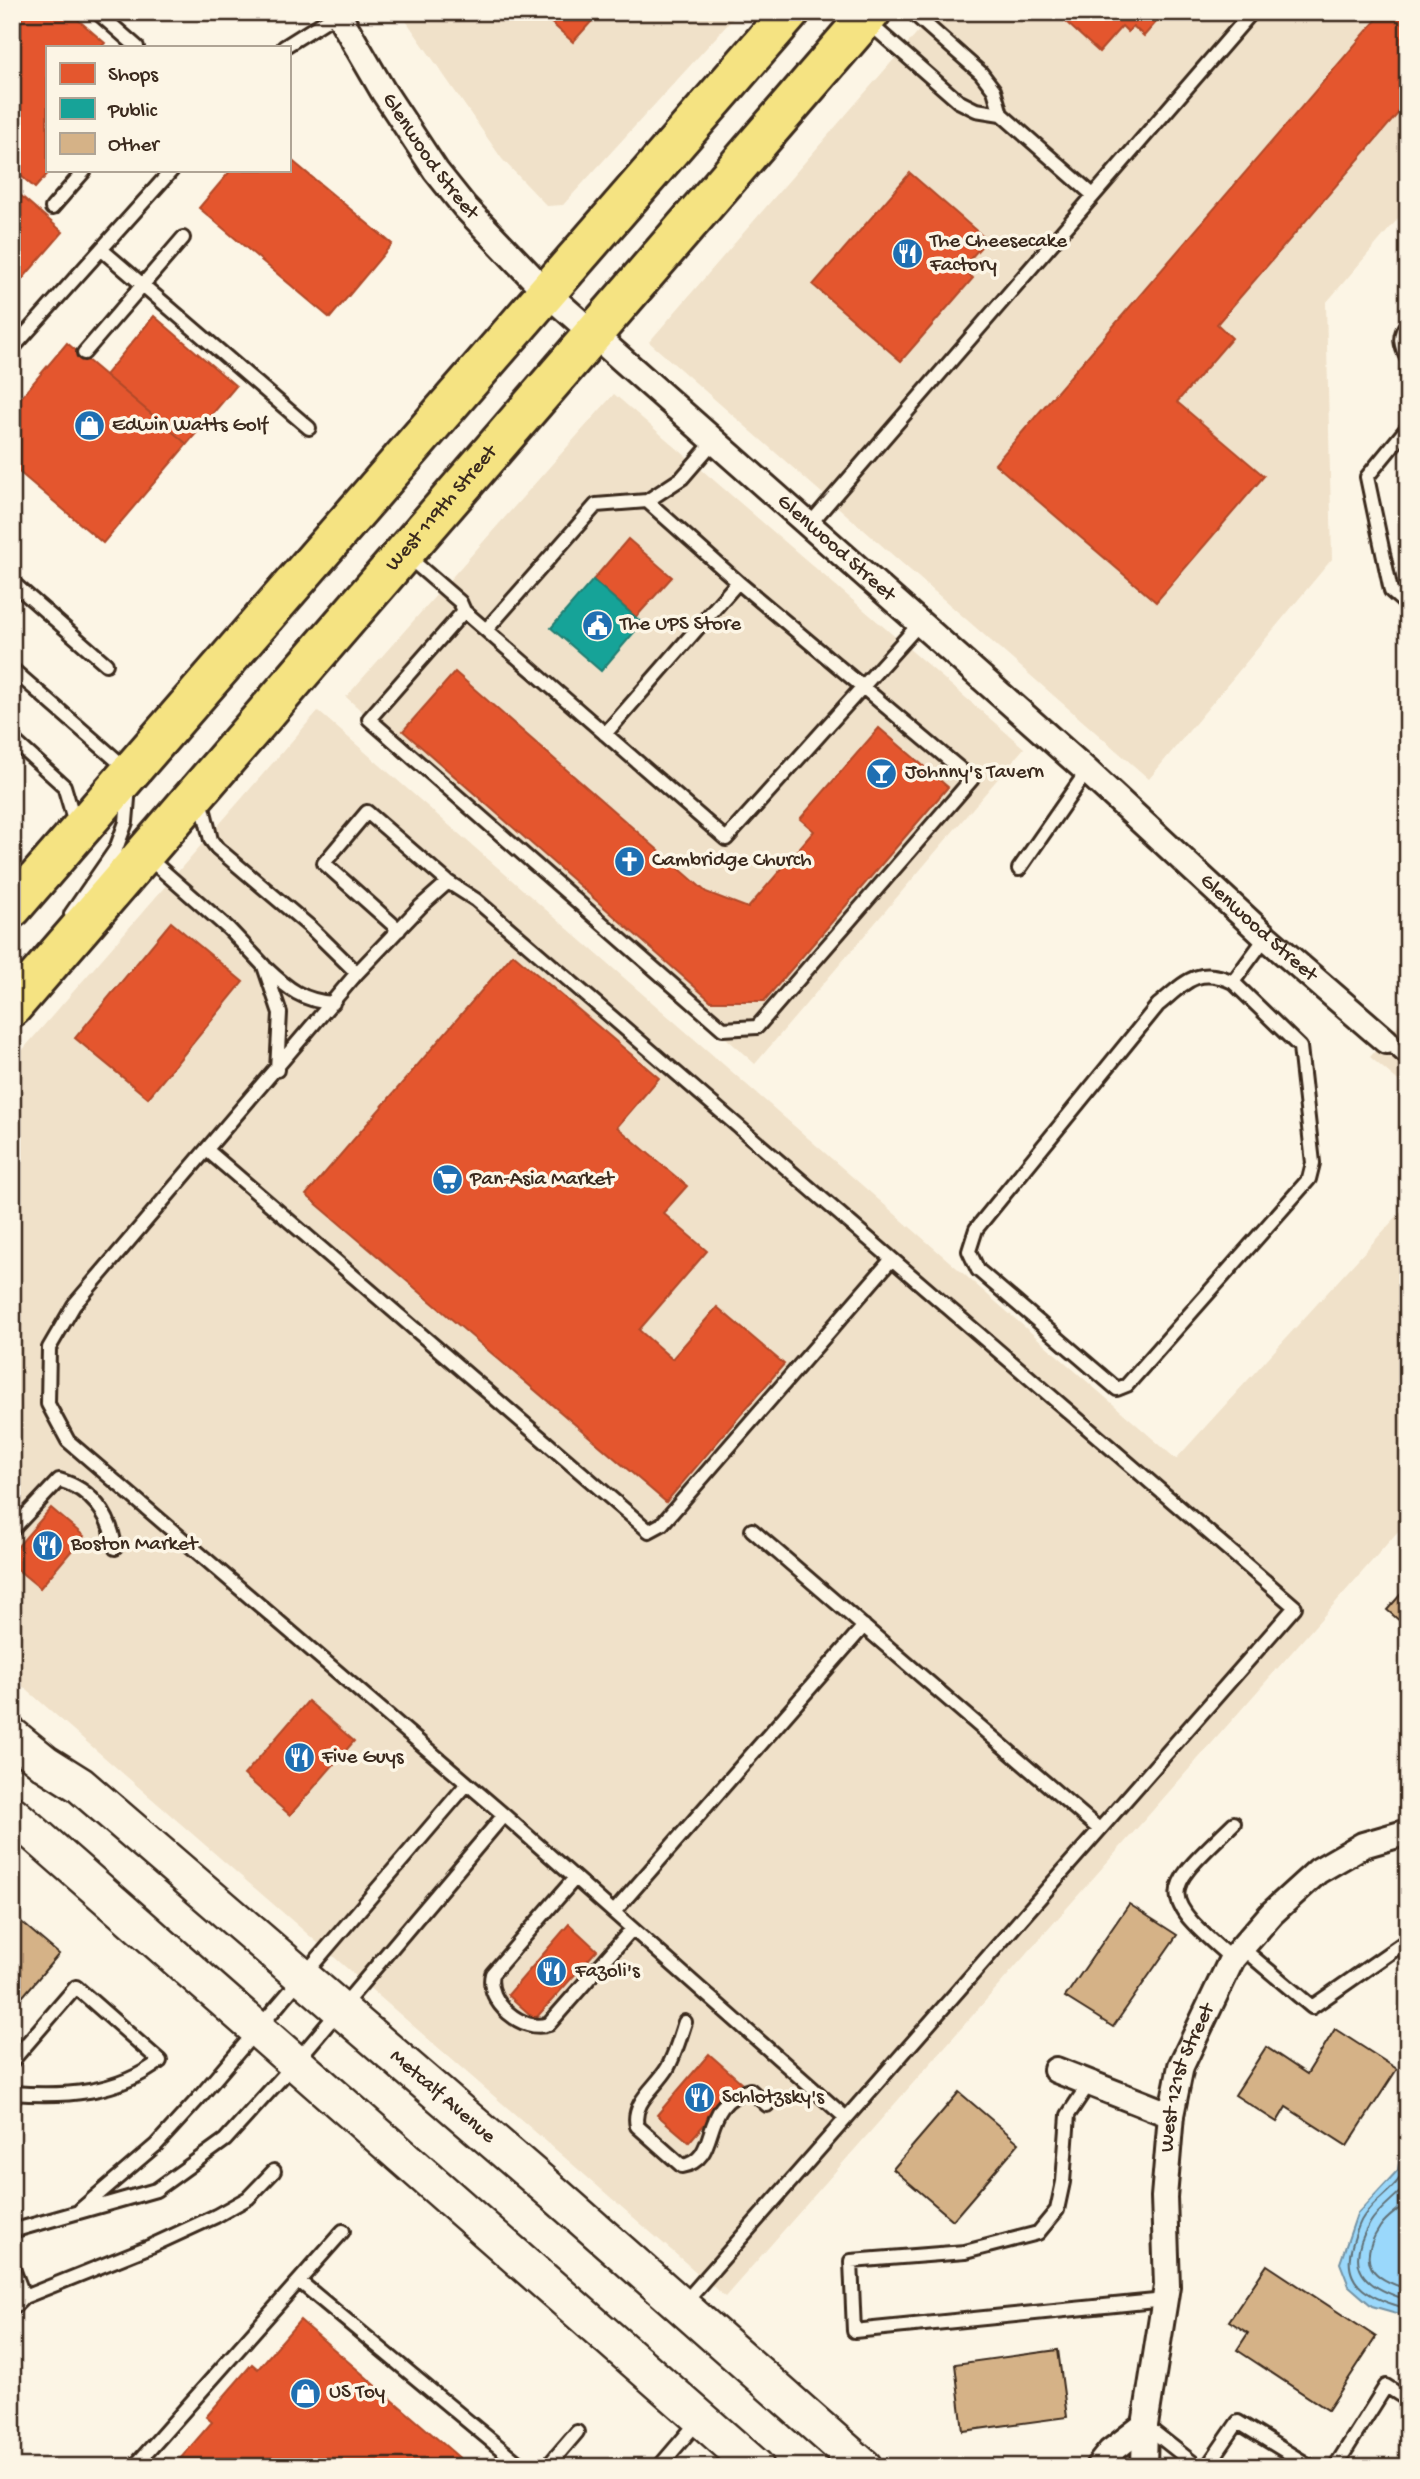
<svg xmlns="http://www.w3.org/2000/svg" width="1420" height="2479" font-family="'Gochi Hand',sans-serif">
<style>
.built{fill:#f0e1c9}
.water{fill:#9ad8fb;stroke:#7492a3;stroke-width:2}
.shops{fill:#e4572e;stroke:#b14a29;stroke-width:2}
.public{fill:#17a398;stroke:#227f73;stroke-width:2}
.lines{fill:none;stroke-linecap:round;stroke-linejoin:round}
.shore{stroke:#617076;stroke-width:2}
.building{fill:#d5b287;stroke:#3b2a1e;stroke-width:2}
.service-casing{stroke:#3b2a1e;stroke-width:18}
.minor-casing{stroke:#3b2a1e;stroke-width:30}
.secondary-casing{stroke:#3b2a1e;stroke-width:40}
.primary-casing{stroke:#3b2a1e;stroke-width:44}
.service{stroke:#fcf5e5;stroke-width:12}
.minor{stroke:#fcf5e5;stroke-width:24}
.secondary{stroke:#fcf5e5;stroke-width:35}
.primary{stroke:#f5e382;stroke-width:38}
.labels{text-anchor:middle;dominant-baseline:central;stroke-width:7;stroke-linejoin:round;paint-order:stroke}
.street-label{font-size:21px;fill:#3b2a1e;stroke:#fcf5e5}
.poi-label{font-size:21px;fill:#3b2a1e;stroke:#fcf5e5;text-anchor:start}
</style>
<rect width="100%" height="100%" fill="#fcf5e5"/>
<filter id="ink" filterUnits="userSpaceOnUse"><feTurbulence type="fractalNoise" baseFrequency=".0143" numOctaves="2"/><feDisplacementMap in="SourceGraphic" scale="14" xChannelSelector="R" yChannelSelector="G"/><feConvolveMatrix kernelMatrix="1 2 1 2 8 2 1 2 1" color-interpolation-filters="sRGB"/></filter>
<g filter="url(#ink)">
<path class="built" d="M 400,12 L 739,12 L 563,205 L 547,206 L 502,159 Z
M 935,12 L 1408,12 L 1408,207 L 1326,303 L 1332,559 L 1149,779 L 649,342 Z
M 614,394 L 1024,748 L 755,1064 L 346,697 Z
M 318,711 L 1176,1459 L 1408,1204 L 1408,1520 L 725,2297 L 12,1677 L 12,1062 Z
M 1408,1014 L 1408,1089 L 1370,1057 Z"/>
<path class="water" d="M 1408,2138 L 1408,2316 L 1407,2316 L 1372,2306 L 1349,2286 L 1340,2263 L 1357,2214 L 1398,2170 L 1402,2144 Z"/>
<path class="shops" d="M 12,12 L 69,12 L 105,43 L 101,47 L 47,47 L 47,170 L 51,170 L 35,188 L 12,168 Z
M 539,12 L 600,12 L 573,42 Z
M 1055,12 L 1165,12 L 1144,36 L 1133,26 L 1128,32 L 1122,26 L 1099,52 Z
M 1383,12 L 1408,12 L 1408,102 L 1217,324 L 1232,338 L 1177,402 L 1264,476 L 1156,602 L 995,464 Z
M 289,158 L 392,244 L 330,318 L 199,208 L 231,170 L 289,170 Z
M 910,173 L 987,240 L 962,268 L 973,278 L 901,361 L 813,285 Z
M 12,188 L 63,232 L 12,291 Z
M 154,316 L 236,386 L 187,444 L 105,375 Z
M 67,343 L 187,444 L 103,543 L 12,466 L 12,408 Z
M 628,539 L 672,577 L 636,617 L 593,580 Z
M 455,672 L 706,892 L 748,908 L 814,831 L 800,819 L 879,728 L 948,787 L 764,1001 L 711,1001 L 403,731 Z
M 171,922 L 243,982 L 148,1098 L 75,1038 Z
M 513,954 L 659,1078 L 617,1127 L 687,1186 L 663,1213 L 707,1251 L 639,1330 L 672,1359 L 717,1307 L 784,1364 L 666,1502 L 306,1195 Z
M 51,1508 L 84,1536 L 40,1588 L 12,1565 L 12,1553 Z
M 308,1701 L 354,1741 L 290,1815 L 244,1775 Z
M 569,1924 L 597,1950 L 535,2019 L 508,1995 Z
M 709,2054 L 741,2082 L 689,2142 L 657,2115 Z
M 300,2320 L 470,2467 L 173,2467 L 212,2422 L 206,2417 L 252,2364 L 258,2369 Z"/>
<path class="public" d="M 593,580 L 642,623 L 601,671 L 551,628 Z"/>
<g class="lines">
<path class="shore" d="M 1408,2156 C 1403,2188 1381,2192 1364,2216 C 1358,2224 1355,2236 1352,2246 C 1340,2288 1375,2299 1408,2309
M 1408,2183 C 1397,2197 1379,2208 1370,2223 C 1343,2268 1364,2287 1408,2300
M 1408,2200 C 1400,2210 1387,2216 1380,2227 C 1356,2263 1372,2279 1408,2289"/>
</g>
<path class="building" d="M 1408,1586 L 1408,1628 L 1387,1610 Z
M 1129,1904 L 1177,1935 L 1113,2027 L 1065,1997 Z
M 12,1914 L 59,1954 L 12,2009 Z
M 1335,2029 L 1397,2069 L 1347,2146 L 1286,2107 L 1277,2122 L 1235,2095 L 1266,2047 L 1307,2074 Z
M 959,2092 L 1019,2143 L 953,2220 L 893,2169 Z
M 1267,2265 L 1376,2337 L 1328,2410 L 1237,2350 L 1248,2333 L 1229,2321 Z
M 1058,2350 L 1067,2417 L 963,2431 L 955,2364 Z"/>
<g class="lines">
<defs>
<path id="service" d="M 97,12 L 137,47
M 912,12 L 981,73 L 994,90 L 1001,114
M 869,23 L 958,101 L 976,110 L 1001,114 L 1093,195
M 284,47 L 338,13
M 52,208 L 85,170
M 102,250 L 309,428
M 1408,323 C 1397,336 1401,346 1408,360
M 12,349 L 172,170
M 84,353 L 183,238
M 1408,427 L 1367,477 L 1391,591 L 1408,606
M 647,501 L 738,582
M 809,525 L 1252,12
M 408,557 L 460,602 L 464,611 L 726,839 L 920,623
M 12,582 L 106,664
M 464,611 L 369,719 L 723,1029 L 757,1027 L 972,779 L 738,582 L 605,734
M 486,630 L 596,505 L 647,501 L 682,478 L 714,441
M 12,669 L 128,770
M 12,739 L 64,786 L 76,826
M 201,799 L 211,840 L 217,848 L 309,926 L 357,973
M 146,856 L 229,929 L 264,966 L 280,1013 L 277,1070
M 1019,869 L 1087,771
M 71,914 L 116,849 L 126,822 L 129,787
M 399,930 L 324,863 L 367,812 L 448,882
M 267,969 C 288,989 303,1001 333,1003
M 1233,982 L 1300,1047 L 1313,1163 L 1309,1179 L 1127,1385 L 1117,1389 L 978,1270 L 969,1251 L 976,1229 L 1158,1005 C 1184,984 1197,965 1233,982 L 1266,937
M 1386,1041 L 1408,1060
M 207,1150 L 649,1531 L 662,1524 L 892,1259
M 12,1530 L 59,1480 C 91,1489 111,1515 115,1548
M 752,1530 L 1099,1829
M 575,1878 L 492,1974 C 485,2001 523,2034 549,2024 L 632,1929
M 614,1912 L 864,1626
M 1242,1948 L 1312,2007 L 1408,1940
M 1232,1959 C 1154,1892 1164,1891 1234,1823
M 685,2022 C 680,2037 675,2055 667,2069 C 656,2087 631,2103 637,2126 L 682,2166 C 723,2159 697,2103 750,2090 L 767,2105
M 12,2061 L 76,1987 L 160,2061 C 118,2094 64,2097 12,2093
M 1088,2085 L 1068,2115 L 1063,2182 L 1057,2210 L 1038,2233 L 965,2252 L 851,2261 L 854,2331 L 1165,2300
M 80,2210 L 156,2145 L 198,2099 L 467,1784
M 12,2231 L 156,2190 L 225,2140 L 294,2064 L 504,1815
M 12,2266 L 24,2297
M 299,2281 L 523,2467
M 683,2304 L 1295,1607 L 476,900 L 448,882 L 421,906 L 357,973 L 74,1305 L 49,1348 L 48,1404 L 68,1441 L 504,1815 L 846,2118
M 12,2309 L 24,2297 L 151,2246 L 216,2216 L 248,2198 L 274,2171
M 1145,2425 L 1198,2467
M 134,2467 L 343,2231
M 547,2467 L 577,2432
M 659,2467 L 700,2419
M 1207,2467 L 1238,2422 L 1311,2467
M 1335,2467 L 1386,2386 L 1408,2400"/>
<g id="minor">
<path id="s1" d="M 337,12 L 383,91 L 436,171 L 464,206 L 547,293 L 1087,771 L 1266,937 L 1386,1041"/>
<path d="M 1056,2070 L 1171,2115"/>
<path d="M 1098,2467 L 1110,2452 L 1145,2425"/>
<path id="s2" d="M 1144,2467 L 1145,2425 L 1167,2286 L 1164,2197 L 1171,2115 L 1181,2066 L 1232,1959 L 1272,1913 L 1318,1871 L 1363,1845 L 1408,1832"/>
</g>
<g id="secondary">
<path id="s3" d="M 12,1736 L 45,1763 L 80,1785 L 557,2196 L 864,2467"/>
<path d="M 12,1814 L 756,2467"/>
</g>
<g id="primary">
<path d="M 12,908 L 790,12"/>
<path id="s4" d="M 12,1007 L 871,12"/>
</g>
</defs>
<use href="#service" class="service-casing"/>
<use href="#minor" class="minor-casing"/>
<use href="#secondary" class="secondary-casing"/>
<use href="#primary" class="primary-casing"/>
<use href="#service" class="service"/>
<use href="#minor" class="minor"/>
<use href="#secondary" class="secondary"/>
<use href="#primary" class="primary"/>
</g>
</g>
<defs>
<symbol id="restaurant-disc" viewBox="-11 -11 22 22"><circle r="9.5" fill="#1f6fb2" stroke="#fcf5e5"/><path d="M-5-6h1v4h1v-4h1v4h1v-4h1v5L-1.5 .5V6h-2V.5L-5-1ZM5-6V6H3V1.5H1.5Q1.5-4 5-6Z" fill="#fff"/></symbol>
<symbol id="shop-disc" viewBox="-11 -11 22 22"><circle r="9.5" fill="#1f6fb2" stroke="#fcf5e5"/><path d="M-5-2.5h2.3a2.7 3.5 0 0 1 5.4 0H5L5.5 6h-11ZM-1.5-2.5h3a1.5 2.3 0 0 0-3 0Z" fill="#fff"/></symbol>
<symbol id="civic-disc" viewBox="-11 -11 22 22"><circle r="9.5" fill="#1f6fb2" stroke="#fcf5e5"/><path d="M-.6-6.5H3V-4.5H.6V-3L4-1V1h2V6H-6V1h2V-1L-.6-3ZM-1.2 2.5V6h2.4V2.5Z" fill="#fff"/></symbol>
<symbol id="bar-disc" viewBox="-11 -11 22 22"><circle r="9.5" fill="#1f6fb2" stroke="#fcf5e5"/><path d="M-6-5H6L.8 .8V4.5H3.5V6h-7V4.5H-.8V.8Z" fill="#fff"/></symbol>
<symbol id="church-disc" viewBox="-11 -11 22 22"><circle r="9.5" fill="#1f6fb2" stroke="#fcf5e5"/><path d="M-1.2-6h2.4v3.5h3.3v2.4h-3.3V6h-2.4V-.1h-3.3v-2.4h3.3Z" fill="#fff"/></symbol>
<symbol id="supermarket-disc" viewBox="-11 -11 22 22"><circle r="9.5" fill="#1f6fb2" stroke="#fcf5e5"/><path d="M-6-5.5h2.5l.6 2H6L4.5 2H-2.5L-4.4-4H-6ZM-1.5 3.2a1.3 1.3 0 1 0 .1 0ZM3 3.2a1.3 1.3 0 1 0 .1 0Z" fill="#fff"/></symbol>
</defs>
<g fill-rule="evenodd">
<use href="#restaurant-disc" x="890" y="236" width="35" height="35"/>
<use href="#shop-disc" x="72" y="408" width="35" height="35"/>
<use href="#civic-disc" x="580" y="608" width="35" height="35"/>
<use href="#bar-disc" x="864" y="756" width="35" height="35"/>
<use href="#church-disc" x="612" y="844" width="35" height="35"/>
<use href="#supermarket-disc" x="430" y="1162" width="35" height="35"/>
<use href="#restaurant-disc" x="30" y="1528" width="35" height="35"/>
<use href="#restaurant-disc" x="282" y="1740" width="35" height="35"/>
<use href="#restaurant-disc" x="534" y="1954" width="35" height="35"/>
<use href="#restaurant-disc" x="682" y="2080" width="35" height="35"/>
<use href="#shop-disc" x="288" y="2376" width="35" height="35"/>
</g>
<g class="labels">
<g class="street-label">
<text stroke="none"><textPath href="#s1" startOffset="172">Glenwood Street</textPath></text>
<text stroke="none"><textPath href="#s4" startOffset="658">West 119th Street</textPath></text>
<text stroke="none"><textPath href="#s1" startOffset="738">Glenwood Street</textPath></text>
<text stroke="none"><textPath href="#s1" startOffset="1306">Glenwood Street</textPath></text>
<text stroke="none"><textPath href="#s2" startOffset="394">West 121st Street</textPath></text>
<text stroke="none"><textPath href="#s3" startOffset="562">Metcalf Avenue</textPath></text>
</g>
<g class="poi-label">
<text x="930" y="242">The Cheesecake<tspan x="930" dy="24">Factory</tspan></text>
<text x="112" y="426">Edwin Watts Golf</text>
<text x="620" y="625">The UPS Store</text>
<text x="905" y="773">Johnny's Tavern</text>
<text x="652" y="861">Cambridge Church</text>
<text x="470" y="1180">Pan-Asia Market</text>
<text x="71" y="1545">Boston Market</text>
<text x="322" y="1758">Five Guys</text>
<text x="575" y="1972">Fazoli's</text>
<text x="722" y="2098">Schlotzsky's</text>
<text x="329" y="2393">US Toy</text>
</g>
</g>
<rect width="1420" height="2479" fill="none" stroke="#fcf5e5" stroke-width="42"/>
<rect x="21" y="21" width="1378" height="2437" fill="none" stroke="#3b2a1e" stroke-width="2.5" filter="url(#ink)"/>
<rect x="46" y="46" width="245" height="126" fill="#fcf5e5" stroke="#afa495" stroke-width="2"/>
<rect x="60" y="63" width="35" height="21" fill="#e4572e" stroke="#afa495" stroke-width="2"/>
<text x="108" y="80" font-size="21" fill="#3b2a1e">Shops</text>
<rect x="60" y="98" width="35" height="21" fill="#17a398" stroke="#afa495" stroke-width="2"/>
<text x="108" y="116" font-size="21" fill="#3b2a1e">Public</text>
<rect x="60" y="133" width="35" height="21" fill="#d5b287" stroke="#afa495" stroke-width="2"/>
<text x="108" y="150" font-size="21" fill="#3b2a1e">Other</text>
</svg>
